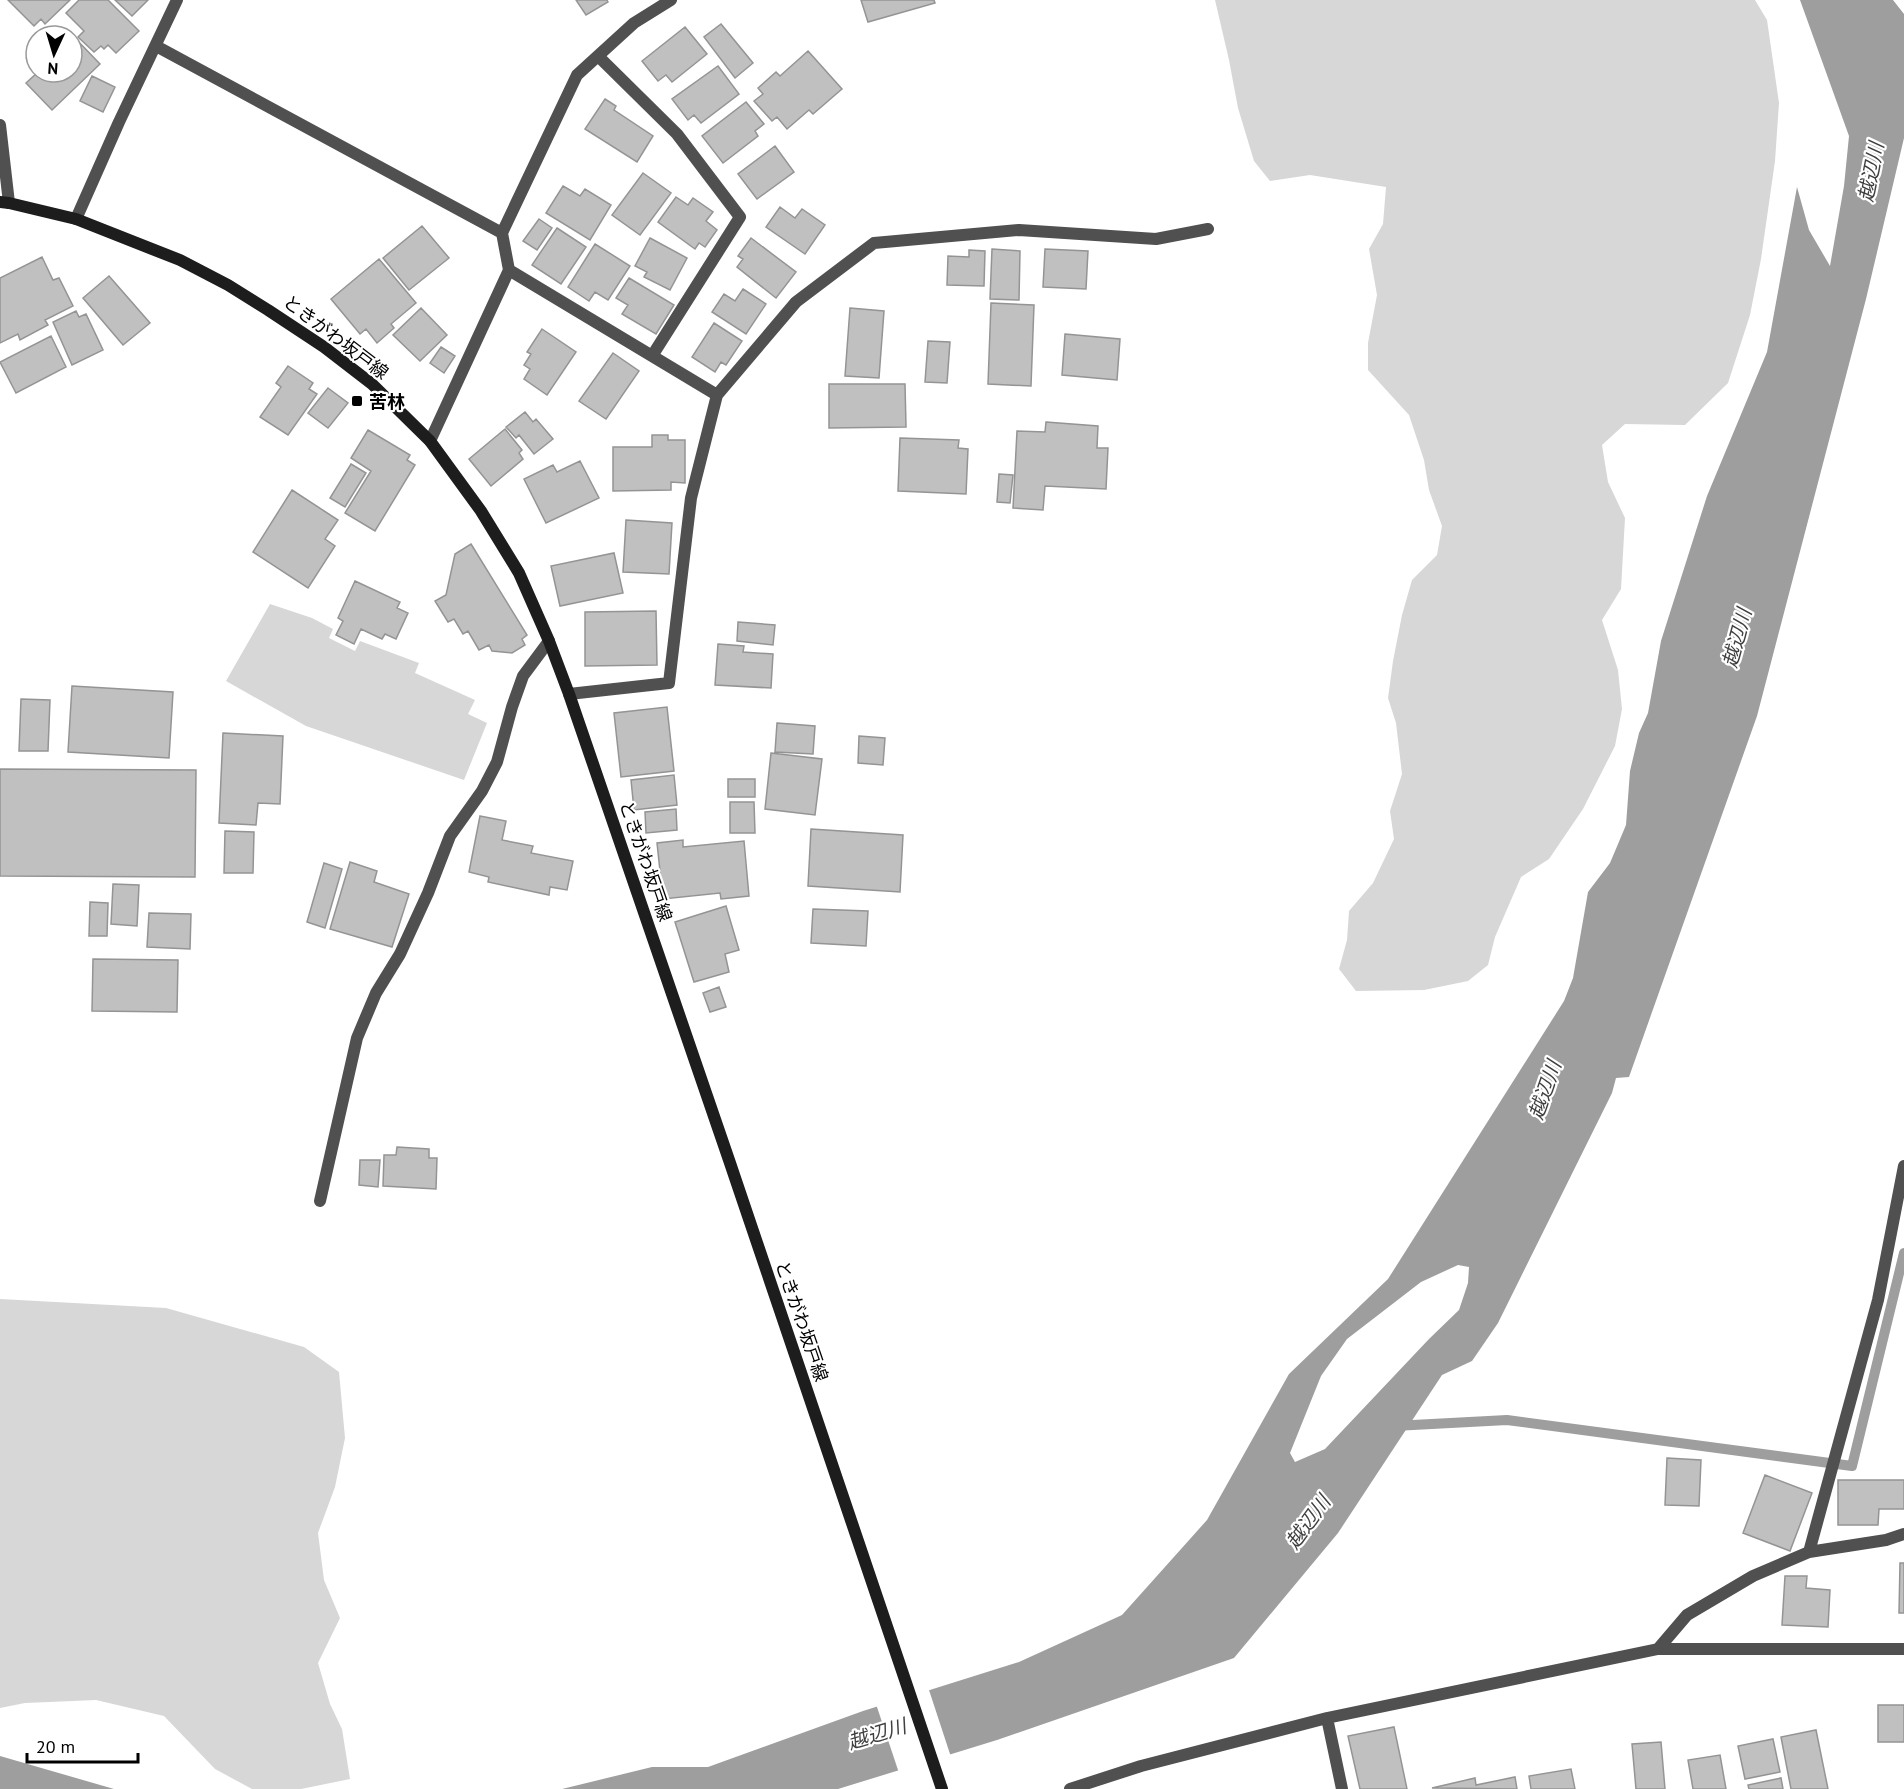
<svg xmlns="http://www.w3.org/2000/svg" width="1904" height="1789" font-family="'PT Sans','Noto Sans JP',sans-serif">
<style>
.green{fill:#d7d7d7}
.water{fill:#9e9e9e;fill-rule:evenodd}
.pier{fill:#fff}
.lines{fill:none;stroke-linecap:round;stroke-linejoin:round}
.stream{stroke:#9e9e9e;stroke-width:10}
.building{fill:#c0c0c0;stroke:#949494;stroke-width:1.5}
.lane{stroke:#505050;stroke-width:12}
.street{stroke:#505050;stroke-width:12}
.secondary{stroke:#1d1d1d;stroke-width:12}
.poi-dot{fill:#000;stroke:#fff;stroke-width:2}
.labels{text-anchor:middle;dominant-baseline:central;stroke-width:4.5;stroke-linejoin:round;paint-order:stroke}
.street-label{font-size:18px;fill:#000;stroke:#fff}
.poi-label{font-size:18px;font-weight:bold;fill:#000;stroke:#fff;text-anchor:start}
.water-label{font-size:20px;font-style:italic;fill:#3f3f3f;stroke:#fff}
</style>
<rect width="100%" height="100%" fill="#fff"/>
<path class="green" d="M 1215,0 L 1755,0 L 1767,20 L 1779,103 L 1775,161 L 1761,259 L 1750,315 L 1728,383 L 1685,425 L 1625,424 L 1602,445 L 1608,482 L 1625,518 L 1621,589 L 1602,620 L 1618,670 L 1622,709 L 1615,746 L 1583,809 L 1549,859 L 1521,877 L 1495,937 L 1488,965 L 1468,981 L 1424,990 L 1356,991 L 1339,969 L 1347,940 L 1349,911 L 1373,883 L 1394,839 L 1390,811 L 1402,774 L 1396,723 L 1388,698 L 1393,661 L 1402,615 L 1412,580 L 1437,555 L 1442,526 L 1429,490 L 1424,460 L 1409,415 L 1368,370 L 1368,343 L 1377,295 L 1369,249 L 1383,224 L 1386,187 L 1310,175 L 1270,181 L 1254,161 L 1238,108 L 1229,60 Z
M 270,604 L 312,618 L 333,629 L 329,638 L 355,651 L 360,641 L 419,663 L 415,673 L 475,700 L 468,714 L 487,723 L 464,780 L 306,726 L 226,681 Z
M 0,1299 L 166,1308 L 304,1347 L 339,1372 L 345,1438 L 335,1487 L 318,1533 L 324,1580 L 340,1618 L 318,1663 L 330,1704 L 342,1729 L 350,1779 L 301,1789 L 252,1789 L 215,1769 L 164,1716 L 96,1700 L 25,1703 L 0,1708 Z"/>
<path class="water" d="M 1800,0 L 1893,0 L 1904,14 L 1904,138 L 1866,299 L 1757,716 L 1629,1077 L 1616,1078 L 1612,1093 L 1498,1323 L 1472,1361 L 1442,1375 L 1338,1533 L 1234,1658 L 997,1740 L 838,1789 L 562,1789 L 652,1767 L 708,1767 L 863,1711 L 1019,1662 L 1122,1615 L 1207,1520 L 1289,1374 L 1388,1279 L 1564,1001 L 1573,978 L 1588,892 L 1610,863 L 1626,825 L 1630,771 L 1639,733 L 1648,713 L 1661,641 L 1707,496 L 1767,352 L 1797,187 L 1809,230 L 1830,266 L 1844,186 L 1849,136 ZM 1458,1265 L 1469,1267 L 1468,1283 L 1459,1310 L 1429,1339 L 1325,1449 L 1295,1462 L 1290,1453 L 1321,1376 L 1347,1339 L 1421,1282 Z
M 0,1756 L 114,1789 L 0,1789 Z"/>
<path class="pier" d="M 928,1687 L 951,1757 L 899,1773 L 876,1704 Z"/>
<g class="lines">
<path class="stream" d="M 1394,1426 L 1507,1420 L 1852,1466 L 1904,1253"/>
</g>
<path class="building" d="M 8,0 L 70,0 L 45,24 L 41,19 L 34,26 Z
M 79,0 L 108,0 L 139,31 L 116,53 L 108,45 L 104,49 L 101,46 L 94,52 L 78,37 L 84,31 L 66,13 Z
M 115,0 L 148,0 L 132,16 Z
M 576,0 L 607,0 L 608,2 L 586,15 Z
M 861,0 L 934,0 L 935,3 L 868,22 Z
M 721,24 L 753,63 L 735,78 L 704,37 Z
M 685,27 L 707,54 L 672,82 L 666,75 L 658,81 L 642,61 Z
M 74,37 L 100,64 L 52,110 L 26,83 L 38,72 L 72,72 L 72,39 Z
M 808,51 L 842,89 L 813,114 L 809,110 L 787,129 L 777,117 L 772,121 L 754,101 L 763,94 L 758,88 L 776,72 L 780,76 Z
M 718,66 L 739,94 L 701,123 L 694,115 L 688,120 L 672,99 Z
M 92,76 L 115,87 L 103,112 L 80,101 Z
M 605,99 L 616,106 L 614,110 L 653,136 L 637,162 L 585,129 Z
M 746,102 L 764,124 L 755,131 L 758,136 L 723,163 L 702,136 Z
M 775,146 L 794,172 L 757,199 L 738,174 Z
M 643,173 L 671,193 L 640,235 L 612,215 Z
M 563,186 L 580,196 L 585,189 L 611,205 L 590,240 L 546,213 Z
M 676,197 L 688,205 L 693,198 L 713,212 L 706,221 L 717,230 L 705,247 L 699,243 L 695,249 L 658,222 Z
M 780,207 L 795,218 L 802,209 L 825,225 L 805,254 L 766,227 Z
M 539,219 L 552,228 L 537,250 L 523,241 Z
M 422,226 L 449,258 L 409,290 L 383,258 Z
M 557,228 L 586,247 L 561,284 L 532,265 Z
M 650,238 L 687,258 L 670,290 L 644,277 L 647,272 L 635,266 Z
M 751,238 L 796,272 L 776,298 L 737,267 L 743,259 L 738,256 Z
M 595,244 L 630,266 L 608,300 L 595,292 L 589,301 L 568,287 Z
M 992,249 L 1020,251 L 1019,300 L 990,299 Z
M 1045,249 L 1088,251 L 1086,289 L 1043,287 Z
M 969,250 L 985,251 L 984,286 L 947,285 L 948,256 L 969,257 Z
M 42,257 L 53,280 L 59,278 L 73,306 L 45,320 L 48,325 L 20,340 L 18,334 L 0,343 L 0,278 Z
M 379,259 L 416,303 L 391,324 L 394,328 L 377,343 L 366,329 L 360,334 L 331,299 Z
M 109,276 L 150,323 L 123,345 L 83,298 Z
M 629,278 L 674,305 L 656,334 L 622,314 L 628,305 L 616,298 Z
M 743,289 L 766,304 L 746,334 L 712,312 L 724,294 L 735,301 Z
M 991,303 L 1034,305 L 1031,386 L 988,384 Z
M 421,308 L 447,335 L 420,361 L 393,335 Z
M 850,308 L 884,311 L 879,378 L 845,376 Z
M 76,311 L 79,317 L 86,314 L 103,350 L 72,365 L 53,322 Z
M 714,323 L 742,341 L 726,365 L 721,362 L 715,372 L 692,357 Z
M 542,329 L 576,352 L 547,395 L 524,379 L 530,369 L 524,365 L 531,354 L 527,352 Z
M 1065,334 L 1120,339 L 1117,380 L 1062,375 Z
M 51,336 L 66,367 L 16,393 L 0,362 Z
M 928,341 L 950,342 L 947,383 L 925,382 Z
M 441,347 L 455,356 L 444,373 L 430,363 Z
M 613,353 L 639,371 L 606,419 L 579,401 Z
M 288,366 L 313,383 L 309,389 L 317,394 L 288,435 L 260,417 L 281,387 L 276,383 Z
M 829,384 L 905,384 L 906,427 L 829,428 Z
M 328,388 L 348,403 L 328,428 L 308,413 Z
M 525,412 L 533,422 L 536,419 L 553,439 L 534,454 L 519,435 L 516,438 L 506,427 Z
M 1046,422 L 1098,426 L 1097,448 L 1108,448 L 1106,489 L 1045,486 L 1043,510 L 1013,508 L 1017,431 L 1045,432 Z
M 505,429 L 522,450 L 519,453 L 523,459 L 491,486 L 469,459 Z
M 368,430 L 410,455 L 407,460 L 415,465 L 375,531 L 345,513 L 371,471 L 351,458 Z
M 652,435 L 668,435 L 668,440 L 685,440 L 685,483 L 671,482 L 671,490 L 613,491 L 613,447 L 652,447 Z
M 900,438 L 959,440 L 958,448 L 968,449 L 966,494 L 898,491 Z
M 580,461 L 599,498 L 546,523 L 524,479 L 553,465 L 557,472 Z
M 351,464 L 366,473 L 345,507 L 330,498 Z
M 999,474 L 1013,475 L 1010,503 L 997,502 Z
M 292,490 L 338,520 L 325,539 L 335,546 L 308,588 L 253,552 Z
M 626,520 L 672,523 L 669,574 L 623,572 Z
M 471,544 L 527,635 L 522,639 L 525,645 L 512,653 L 492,651 L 489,645 L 479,650 L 468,631 L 463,634 L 454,619 L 448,622 L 435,601 L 446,595 L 455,554 Z
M 614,553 L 623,593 L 560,606 L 551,566 Z
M 355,581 L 400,602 L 397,608 L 408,613 L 396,639 L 385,634 L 382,639 L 361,629 L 354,644 L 336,635 L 343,621 L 338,618 Z
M 656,611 L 657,665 L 585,666 L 585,612 Z
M 738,622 L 775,625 L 773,645 L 737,641 Z
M 718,644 L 744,646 L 743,652 L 773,654 L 771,688 L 715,685 Z
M 72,686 L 173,692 L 169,758 L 68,752 Z
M 21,699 L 50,700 L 48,751 L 19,751 Z
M 667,707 L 674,771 L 621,777 L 614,713 Z
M 777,723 L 815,726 L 813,754 L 775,752 Z
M 223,733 L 283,736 L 280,804 L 258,803 L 256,825 L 219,823 Z
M 859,736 L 885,738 L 883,765 L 858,763 Z
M 771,753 L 822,759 L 815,815 L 765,809 Z
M 0,769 L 196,770 L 195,877 L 0,876 Z
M 674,775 L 677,805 L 634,810 L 631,780 Z
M 728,779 L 755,779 L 755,797 L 728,797 Z
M 730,802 L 754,802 L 755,833 L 730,833 Z
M 676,809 L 677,830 L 646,833 L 645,812 Z
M 480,816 L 506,821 L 502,840 L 533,846 L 531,853 L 573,861 L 567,890 L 550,887 L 549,895 L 488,882 L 489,877 L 469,872 Z
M 811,829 L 903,835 L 900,892 L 808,886 Z
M 225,831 L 254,832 L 253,873 L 224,873 Z
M 683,840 L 683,847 L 744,841 L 749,896 L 721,899 L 720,893 L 663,899 L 657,843 Z
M 350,862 L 377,871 L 374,882 L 409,894 L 392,947 L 330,929 Z
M 324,863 L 342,869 L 325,928 L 307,922 Z
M 113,884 L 139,885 L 137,926 L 111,924 Z
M 90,902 L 108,903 L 107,936 L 89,936 Z
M 726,906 L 739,950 L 725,954 L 729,972 L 694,982 L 675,922 Z
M 813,909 L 868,911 L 866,946 L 811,943 Z
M 149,913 L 191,914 L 190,949 L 147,947 Z
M 93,959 L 178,960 L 177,1012 L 92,1011 Z
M 719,987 L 726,1007 L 710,1012 L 703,993 Z
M 397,1147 L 429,1149 L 429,1158 L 437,1158 L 436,1189 L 383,1186 L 384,1155 L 396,1155 Z
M 360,1160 L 380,1160 L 378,1187 L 359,1185 Z
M 1667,1458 L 1701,1460 L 1699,1506 L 1665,1505 Z
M 1765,1475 L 1812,1493 L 1790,1551 L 1743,1533 Z
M 1838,1480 L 1904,1480 L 1904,1509 L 1879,1509 L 1878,1525 L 1838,1525 Z
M 1900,1563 L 1904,1563 L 1904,1613 L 1899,1613 Z
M 1785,1576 L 1807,1576 L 1806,1588 L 1830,1590 L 1828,1627 L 1782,1625 Z
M 1878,1705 L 1904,1705 L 1904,1742 L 1878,1742 Z
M 1394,1727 L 1407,1789 L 1360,1789 L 1348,1736 Z
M 1816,1730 L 1828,1789 L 1791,1789 L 1781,1737 Z
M 1773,1739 L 1780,1772 L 1745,1779 L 1738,1746 Z
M 1661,1742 L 1665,1789 L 1636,1789 L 1632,1744 Z
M 1720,1755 L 1726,1789 L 1693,1789 L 1688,1760 Z
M 1571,1769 L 1575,1789 L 1531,1789 L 1529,1776 Z
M 1515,1777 L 1517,1789 L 1432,1788 L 1475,1778 L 1476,1785 Z
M 1781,1778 L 1783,1789 L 1749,1789 L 1748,1785 Z"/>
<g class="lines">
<path class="lane" d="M 320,1201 L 357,1038 L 376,993 L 400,954 L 428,893 L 450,836 L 482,791 L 497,762 L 512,707 L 523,676 L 549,641"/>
<path class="street" d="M 156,46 L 502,233 L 509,270 L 717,395 L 796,302 L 874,243 L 1019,230 L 1156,239 L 1208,229
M 598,56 L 677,134 L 740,217 L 652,356
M 0,125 L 9,203
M 76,219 L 119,122 L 177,0
M 502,233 L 577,75 L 634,23 L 671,0
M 430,441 L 509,270
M 569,694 L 669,683 L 691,498 L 717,395
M 1809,1552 L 1886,1540 L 1904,1534
M 1658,1649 L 1687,1615 L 1753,1576 L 1809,1552 L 1878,1300 L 1904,1166
M 1327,1718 L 1342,1789
M 1070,1789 L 1141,1766 L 1327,1718 L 1658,1649 L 1904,1649"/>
<path class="secondary" d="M 0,202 L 9,203 L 76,219 L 180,260 L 228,285 L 268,310 L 324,347 L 372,384 L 430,441 L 481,511 L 519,573 L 549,641 L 569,694 L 729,1160 L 942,1789"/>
</g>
<rect class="poi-dot" x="351" y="395" width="12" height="12" rx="3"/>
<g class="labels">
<g class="street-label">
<text transform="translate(336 337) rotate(37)">ときがわ坂戸線</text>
<text transform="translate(646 861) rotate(71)">ときがわ坂戸線</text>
<text transform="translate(802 1321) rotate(71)">ときがわ坂戸線</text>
</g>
<g class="poi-label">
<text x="369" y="401">苦林</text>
</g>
<g class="water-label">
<text transform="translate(1871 172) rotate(-79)">越辺川</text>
<text transform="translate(1737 638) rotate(-75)">越辺川</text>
<text transform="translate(1545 1090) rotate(-71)">越辺川</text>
<text transform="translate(1308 1522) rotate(-54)">越辺川</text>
<text transform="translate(877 1734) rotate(-17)">越辺川</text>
</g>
</g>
<g transform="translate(54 54) rotate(184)"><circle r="28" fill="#ffffff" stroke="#999999" stroke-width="1.5"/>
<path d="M0-4.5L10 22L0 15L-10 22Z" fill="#000000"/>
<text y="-9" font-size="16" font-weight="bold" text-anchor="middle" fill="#000000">N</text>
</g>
<path d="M27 1753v9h111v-9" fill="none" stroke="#000000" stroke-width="3"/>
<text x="36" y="1753" font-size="18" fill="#000000" stroke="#ffffff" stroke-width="4.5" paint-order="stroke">20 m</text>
</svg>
